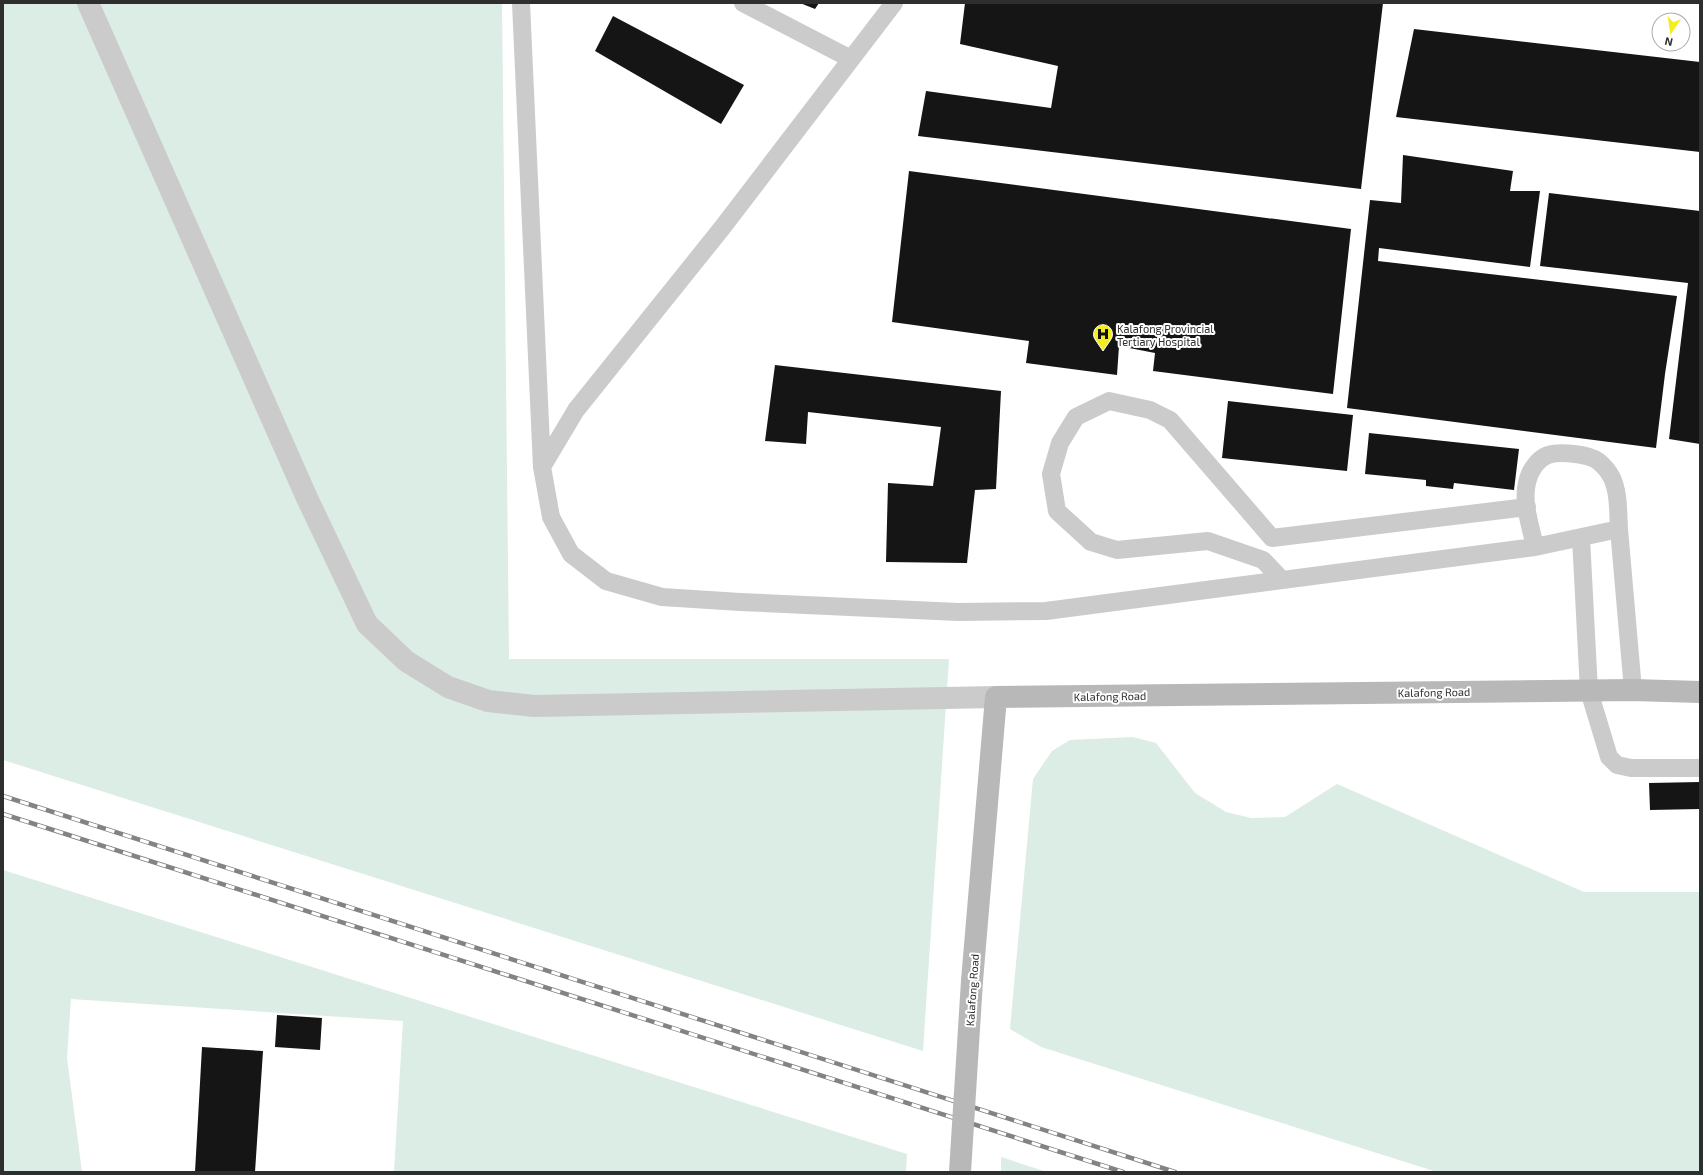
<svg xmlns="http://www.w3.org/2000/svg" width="1703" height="1175" font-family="'Exo 2',sans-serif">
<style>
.green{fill:#dbede4}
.building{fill:#151515}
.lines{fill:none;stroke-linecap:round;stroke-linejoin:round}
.lane{stroke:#cbcbcb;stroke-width:18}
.street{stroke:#cbcbcb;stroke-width:22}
.secondary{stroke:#b8b8b8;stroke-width:22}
.rail-casing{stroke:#838383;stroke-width:4.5}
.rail{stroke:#fff;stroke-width:3;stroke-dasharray:9;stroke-linecap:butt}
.secondary-bridge{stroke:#b8b8b8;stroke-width:22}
.labels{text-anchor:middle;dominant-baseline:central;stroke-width:4;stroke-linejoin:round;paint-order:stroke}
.poi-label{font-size:11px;fill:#2e2e2e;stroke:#fff;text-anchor:start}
.street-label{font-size:11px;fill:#2e2e2e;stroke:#fff}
</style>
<rect width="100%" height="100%" fill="#fff"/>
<path class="green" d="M 3,3 L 502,3 L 509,659 L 949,659 L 923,1051 L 3,760 Z
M 1133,737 L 1156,743 L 1195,793 L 1226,812 L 1251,818 L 1285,817 L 1337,784 L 1584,892 L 1700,892 L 1700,1172 L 1437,1172 L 1041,1047 L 1010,1029 L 1033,779 L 1052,751 L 1070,740 Z
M 3,870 L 907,1154 L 906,1172 L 394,1172 L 403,1021 L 71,999 L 67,1058 L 82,1172 L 3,1172 Z
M 1001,1157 L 1047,1172 L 1001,1172 Z"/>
<path class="building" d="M 800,3 L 819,3 L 815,9 Z
M 965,3 L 1383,3 L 1361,189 L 918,136 L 926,91 L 1051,108 L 1058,66 L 960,44 Z
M 613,16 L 744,85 L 721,124 L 595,51 Z
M 1414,29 L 1700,62 L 1700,152 L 1396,117 Z
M 1403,155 L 1513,171 L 1510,191 L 1540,191 L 1530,267 L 1379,248 L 1378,261 L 1677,296 L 1665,374 L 1656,448 L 1347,408 L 1370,200 L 1401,203 Z
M 909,171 L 1351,229 L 1333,394 L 1153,371 L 1155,353 L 1119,346 L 1117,375 L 1026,363 L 1029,341 L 892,322 Z
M 1549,193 L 1700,211 L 1700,444 L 1669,439 L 1688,283 L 1540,266 Z
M 775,365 L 1001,391 L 996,489 L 975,490 L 967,563 L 886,562 L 888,483 L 933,486 L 941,427 L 808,412 L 806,444 L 765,441 Z
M 1228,401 L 1353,415 L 1347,471 L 1222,458 Z
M 1369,433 L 1519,449 L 1514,490 L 1454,483 L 1453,489 L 1426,486 L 1426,480 L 1365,474 Z
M 1700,782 L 1700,809 L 1650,810 L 1649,783 Z
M 277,1015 L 322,1018 L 320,1050 L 275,1047 Z
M 202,1047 L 263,1051 L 255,1172 L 195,1172 Z"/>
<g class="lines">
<path class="lane" d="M 521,3 L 542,467
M 743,3 L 851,59
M 894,3 L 722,228 L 576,410 L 542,467 L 551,517 L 571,554 L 606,581 L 662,597 L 740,602 L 958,612 L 1046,611 L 1535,547 L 1619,529 L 1633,690
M 1581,538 L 1589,691 L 1609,757 L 1617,765 L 1631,768 L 1700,768
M 1535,547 C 1531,527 1522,503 1527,483 C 1529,472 1537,459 1548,455 C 1560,451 1588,454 1598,461 C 1603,465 1609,472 1612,478 C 1619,493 1618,513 1619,529
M 1282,580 L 1263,560 L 1208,541 L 1117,550 L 1091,542 L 1057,511 L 1051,474 L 1060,443 L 1076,417 L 1109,401 L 1150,410 L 1170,420 L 1272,538 L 1527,507"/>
<path class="street" d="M 88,3 L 307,498 L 367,624 L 406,661 L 448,687 L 488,701 L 534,706 L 996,697"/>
<path class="secondary" d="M 972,981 L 996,697 L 1633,690 L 1700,692"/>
<defs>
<path id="rail" d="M 3,796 L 1175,1172
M 3,814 L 1123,1172"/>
</defs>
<use href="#rail" class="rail-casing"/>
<use href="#rail" class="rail"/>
<path class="secondary-bridge" d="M 960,1172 L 972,981"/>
</g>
<defs>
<symbol id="hospital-pin" viewBox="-11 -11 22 30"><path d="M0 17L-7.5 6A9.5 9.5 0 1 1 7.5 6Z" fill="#f4ee21" stroke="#fff"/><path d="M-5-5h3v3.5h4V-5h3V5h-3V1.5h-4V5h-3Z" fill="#111"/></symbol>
</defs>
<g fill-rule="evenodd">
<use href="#hospital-pin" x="1092" y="323" width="22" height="30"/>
</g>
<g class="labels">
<g class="poi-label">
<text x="1117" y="328">Kalafong Provincial<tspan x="1117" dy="13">Tertiary Hospital</tspan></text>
</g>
<g class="street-label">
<text transform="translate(1434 692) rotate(-1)">Kalafong Road</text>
<text transform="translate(1110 696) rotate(-1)">Kalafong Road</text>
<text transform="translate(972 990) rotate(-86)">Kalafong Road</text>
</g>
</g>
<rect width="1703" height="1175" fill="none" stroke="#2e2e2e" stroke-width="8"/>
<g transform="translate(1671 32) rotate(193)"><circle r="19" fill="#ffffff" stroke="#ababab"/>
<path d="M0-3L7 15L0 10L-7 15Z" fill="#f4ee21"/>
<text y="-6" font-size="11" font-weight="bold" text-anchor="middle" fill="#2e2e2e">N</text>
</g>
</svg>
